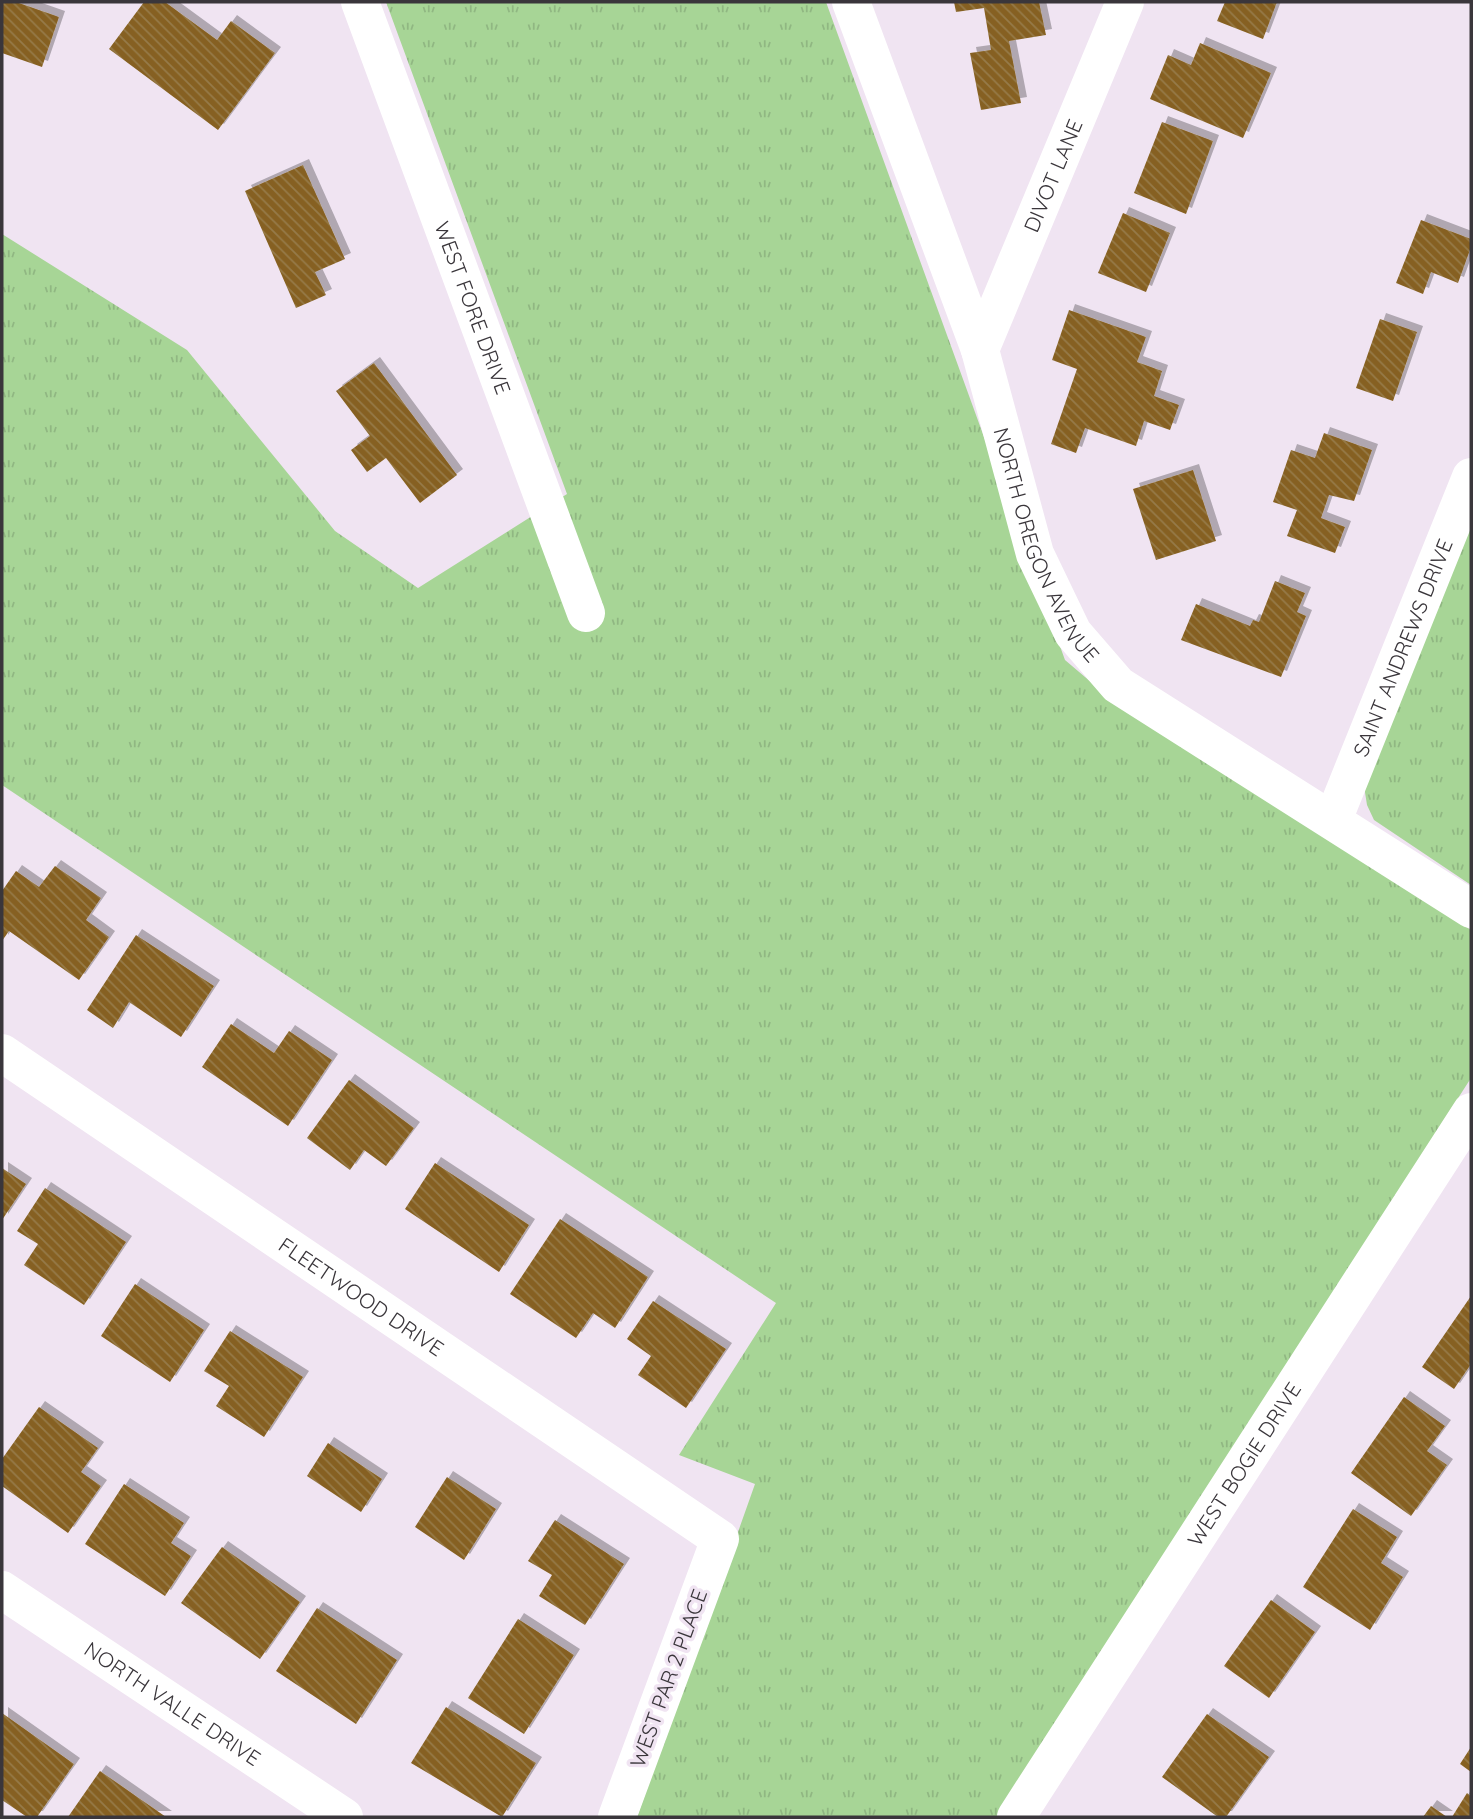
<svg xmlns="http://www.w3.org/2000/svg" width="1473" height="1819" font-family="Quicksand,sans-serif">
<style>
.grass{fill:url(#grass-tufts)}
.building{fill:url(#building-back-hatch);filter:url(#shadow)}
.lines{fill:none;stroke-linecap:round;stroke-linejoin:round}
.minor{stroke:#fff;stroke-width:38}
.labels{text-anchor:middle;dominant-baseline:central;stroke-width:7;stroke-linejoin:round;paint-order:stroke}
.street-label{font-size:21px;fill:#3a363b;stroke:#f0e4f2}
</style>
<defs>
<pattern id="grass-tufts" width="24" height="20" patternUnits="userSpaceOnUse" patternTransform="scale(1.75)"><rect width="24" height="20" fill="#a7d596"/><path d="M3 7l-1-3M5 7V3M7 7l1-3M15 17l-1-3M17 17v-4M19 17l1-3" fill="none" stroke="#90b782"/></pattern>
<pattern id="building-back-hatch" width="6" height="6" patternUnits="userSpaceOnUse" patternTransform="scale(1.75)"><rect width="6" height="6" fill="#866120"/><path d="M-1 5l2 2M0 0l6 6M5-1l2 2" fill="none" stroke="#967a49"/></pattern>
<filter id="shadow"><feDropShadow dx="6" dy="-6" stdDeviation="0" flood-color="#0004"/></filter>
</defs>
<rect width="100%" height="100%" fill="#f0e4f2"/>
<path class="grass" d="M 386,2 L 826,2 L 1065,660 L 1125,711 L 1471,930 L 1471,1078 L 996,1817 L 637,1817 L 755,1484 L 679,1455 L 776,1303 L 2,785 L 2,234 L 187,350 L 335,531 L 418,588 L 567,494 Z
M 1471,520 L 1471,885 L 1374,820 L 1367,805 L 1364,786 Z"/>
<path class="building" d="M 2,2 L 16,2 L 59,17 L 42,67 L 2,53 Z
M 144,2 L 165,2 L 217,40 L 231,21 L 275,53 L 218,130 L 109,49 Z
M 954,2 L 1039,2 L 1046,35 L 1009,41 L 1021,103 L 981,110 L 970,53 L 991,50 L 984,8 L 956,12 Z
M 1225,2 L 1277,2 L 1263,39 L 1217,21 Z
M 1200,43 L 1271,73 L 1243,138 L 1150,99 L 1168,55 L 1191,65 Z
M 1162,122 L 1213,141 L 1186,214 L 1134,193 Z
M 303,165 L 345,259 L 315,272 L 326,295 L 296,308 L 245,191 Z
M 1123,213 L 1170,233 L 1146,292 L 1098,273 Z
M 1421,220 L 1471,239 L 1471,247 L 1458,283 L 1431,272 L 1423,294 L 1396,283 Z
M 1069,310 L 1146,337 L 1137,362 L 1162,371 L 1154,396 L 1179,405 L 1170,430 L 1144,421 L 1136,446 L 1085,428 L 1076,453 L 1051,444 L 1077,369 L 1052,360 Z
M 1380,319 L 1417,332 L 1393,401 L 1356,388 Z
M 374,363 L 457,475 L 420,503 L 386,458 L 367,472 L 351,450 L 370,436 L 336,391 Z
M 1324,433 L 1372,450 L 1354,501 L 1329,495 L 1321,518 L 1345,527 L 1335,553 L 1287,536 L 1297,510 L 1273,502 L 1291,450 L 1315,458 Z
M 1193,470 L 1216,541 L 1156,560 L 1133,489 Z
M 1275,581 L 1305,593 L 1297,612 L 1306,616 L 1281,677 L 1181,640 L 1196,604 L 1250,626 L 1253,620 L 1259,622 Z
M 55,866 L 101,898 L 86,920 L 109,937 L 79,980 L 9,931 L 2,941 L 2,891 L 16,871 L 39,887 Z
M 136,935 L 214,986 L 181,1037 L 129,1002 L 113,1028 L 87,1010 Z
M 231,1024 L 274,1053 L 289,1031 L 332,1060 L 288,1126 L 202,1067 Z
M 349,1080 L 414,1128 L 386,1166 L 364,1150 L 350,1170 L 307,1138 Z
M 435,1163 L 529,1225 L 499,1272 L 405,1209 Z
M 2,1168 L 26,1184 L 2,1220 Z
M 45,1188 L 126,1242 L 84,1305 L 24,1265 L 38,1244 L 17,1231 Z
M 560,1219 L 648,1277 L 615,1328 L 593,1313 L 576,1338 L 510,1294 Z
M 135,1284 L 204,1330 L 170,1382 L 101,1336 Z
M 1471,1296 L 1471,1364 L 1454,1389 L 1422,1367 Z
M 653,1301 L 726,1349 L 686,1408 L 638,1375 L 651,1356 L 627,1339 Z
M 230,1331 L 303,1377 L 264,1437 L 216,1406 L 229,1386 L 204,1371 Z
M 1404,1397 L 1445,1426 L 1427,1451 L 1447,1465 L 1411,1516 L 1351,1473 Z
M 39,1407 L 98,1448 L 81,1472 L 101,1486 L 68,1533 L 2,1486 L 2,1459 Z
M 328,1443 L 382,1479 L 361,1512 L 307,1476 Z
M 447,1477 L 496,1509 L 464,1560 L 415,1527 Z
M 124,1484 L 184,1523 L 171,1543 L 191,1556 L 165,1596 L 85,1544 Z
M 1353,1509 L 1397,1537 L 1381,1563 L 1403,1577 L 1370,1630 L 1303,1587 Z
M 555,1520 L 624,1564 L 585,1625 L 539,1596 L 552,1575 L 528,1561 Z
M 222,1547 L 300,1602 L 260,1659 L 181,1603 Z
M 1271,1600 L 1315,1632 L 1269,1698 L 1224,1666 Z
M 317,1608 L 397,1660 L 356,1724 L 276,1671 Z
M 518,1619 L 574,1655 L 524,1734 L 468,1698 Z
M 446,1707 L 536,1763 L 502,1817 L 411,1763 Z
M 2,1713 L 74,1764 L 37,1817 L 27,1817 L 2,1800 Z
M 1207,1714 L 1269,1757 L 1226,1817 L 1218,1817 L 1162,1777 Z
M 1471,1747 L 1471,1772 L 1460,1764 Z
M 100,1771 L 166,1817 L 68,1817 Z
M 1467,1793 L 1471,1796 L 1471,1817 L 1452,1817 Z
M 1431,1806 L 1447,1817 L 1423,1817 Z"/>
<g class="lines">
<g class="minor">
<path id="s1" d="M 360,2 L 586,613"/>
<path id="s2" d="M 851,2 L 980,350 L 1035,554 L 1073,633 L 1118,685 L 1471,909"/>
<path id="s3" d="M 980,350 L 1125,2"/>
<path id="s4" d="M 1333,820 L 1471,477"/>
<path id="s5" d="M 2,1053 L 720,1539 L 617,1817"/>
<path id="s6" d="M 2,1590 L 344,1817"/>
<path id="s7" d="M 1016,1817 L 1471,1112"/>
</g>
</g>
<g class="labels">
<g class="street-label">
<text stroke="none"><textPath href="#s3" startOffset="189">DIVOT LANE</textPath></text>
<text stroke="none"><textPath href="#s1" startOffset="326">WEST FORE DRIVE</textPath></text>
<text stroke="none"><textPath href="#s2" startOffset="578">NORTH OREGON AVENUE</textPath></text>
<text stroke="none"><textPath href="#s4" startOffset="186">SAINT ANDREWS DRIVE</textPath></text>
<text stroke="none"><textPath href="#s5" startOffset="434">FLEETWOOD DRIVE</textPath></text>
<text stroke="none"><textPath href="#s7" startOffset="420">WEST BOGIE DRIVE</textPath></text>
<text transform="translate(668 1678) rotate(-70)">WEST PAR 2 PLACE</text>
<text stroke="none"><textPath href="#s6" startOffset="205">NORTH VALLE DRIVE</textPath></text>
</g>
</g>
<rect width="1473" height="1819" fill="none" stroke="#3a363b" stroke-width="7"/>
</svg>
